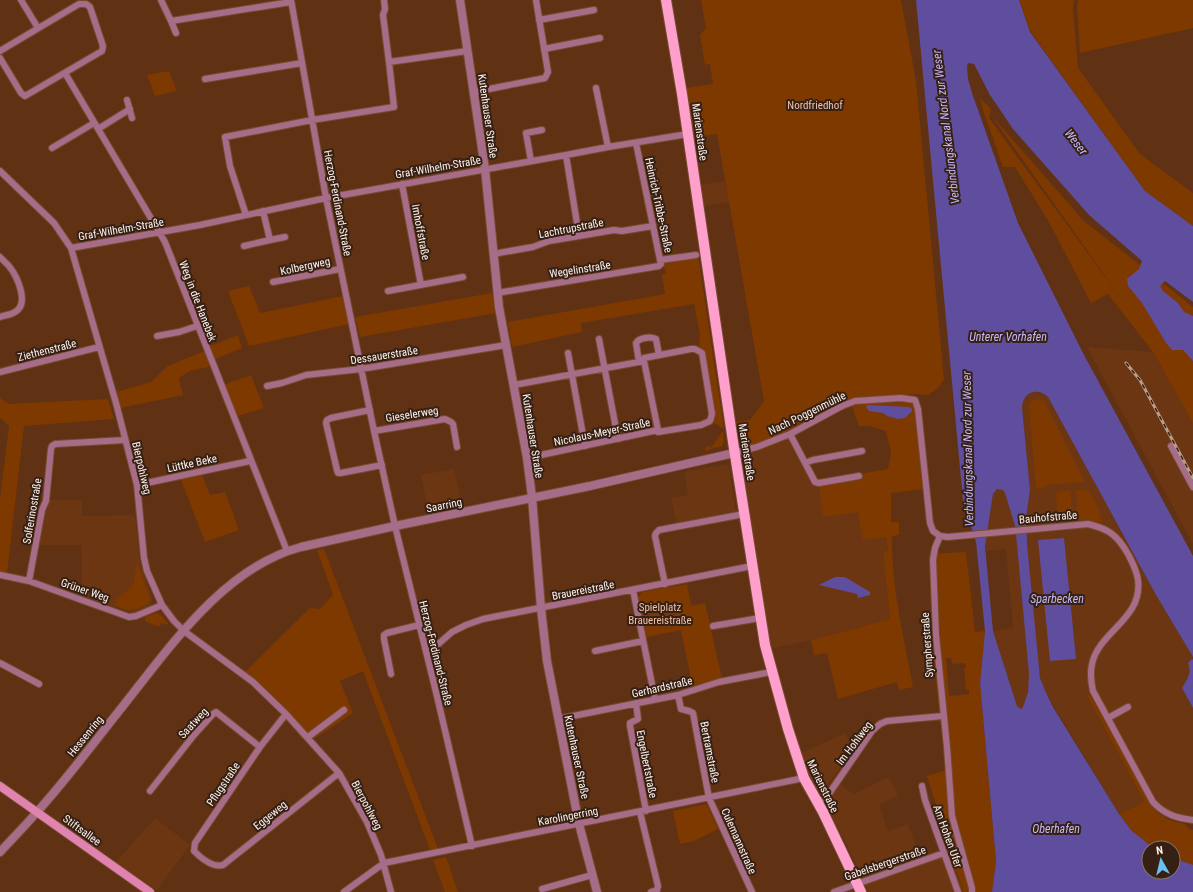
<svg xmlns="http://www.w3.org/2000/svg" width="1193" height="892" viewBox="0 0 1193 892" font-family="'Roboto Condensed',sans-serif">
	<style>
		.built { fill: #6c3612 }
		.green { fill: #7e3900; fill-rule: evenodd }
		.water { fill: #5f4d9d; fill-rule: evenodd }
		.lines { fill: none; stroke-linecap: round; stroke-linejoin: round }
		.minor-casing { stroke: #764c31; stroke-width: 8 }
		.tertiary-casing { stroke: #764c31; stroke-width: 10 }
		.secondary-casing { stroke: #764c31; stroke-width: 10 }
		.primary-casing { stroke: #764c31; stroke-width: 12 }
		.minor { stroke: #a76c87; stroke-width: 6 }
		.tertiary { stroke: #a76c87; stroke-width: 8 }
		.secondary { stroke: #e083af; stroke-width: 8 }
		.primary { stroke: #ff9fcb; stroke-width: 10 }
		.rail-casing { stroke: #b99e8e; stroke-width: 3 }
		.rail { stroke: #362014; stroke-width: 1.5; stroke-dasharray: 4.5; stroke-linecap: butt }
		.labels { text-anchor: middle; stroke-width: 4; stroke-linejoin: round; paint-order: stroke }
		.park-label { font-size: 11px; fill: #f0c3aa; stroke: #362014 }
		.street-label { font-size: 11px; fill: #fdf1eb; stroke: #362014 }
		.water-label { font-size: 12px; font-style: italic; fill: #c3b9fc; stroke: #362014 }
	</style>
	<rect width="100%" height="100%" fill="#603113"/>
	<!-- built -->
	<path class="built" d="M725,181L729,202L703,206L701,185Z
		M1087,347L1153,352L1193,423V544Z
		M1034,392L1043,393L1048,397L1156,595L1193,657V660L1189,661L1188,663L1190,671L1189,676L1182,688L1193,708V818L1173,815L1160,805L1095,692L1087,697L1144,801L1138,805L1119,814L1047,695L1040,678L1038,664L1029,665V684L1025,703L1023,707L1021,709L1017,706L993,631L1013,628L1006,549L986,551L985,546L993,494L997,489L1003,490L1005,493L1012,514L1017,540L1027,539L1026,518L1030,490L1022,407V403L1026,396Z
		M793,435L818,481L858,512L886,537L888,550L883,552L890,619L811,640L770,649L742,456Z
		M727,464L729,466L736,513L677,524L671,498L688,495L684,472Z
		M454,469L463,509L429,516L421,475Z
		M49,500H82V516L135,515L140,563L152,597L151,605L135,613L127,611L82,595V545H38L43,511H47Z
		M845,733L853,749L820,796L810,778L802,753Z
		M888,777L898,795L879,805L888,831L908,824L920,857L950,846L964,892H868L848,847L824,802L828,799L838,783L854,794Z
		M155,818L190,845L157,890L116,862Z"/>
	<!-- green -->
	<path class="green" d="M701,0H901L916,81L944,379L938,388L928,395L918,394L856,398L847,400L776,436L741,449L736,422L750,420L764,401L717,134L694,137L686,88L713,84L710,64L705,65L700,35L706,28Z
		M1019,0H1074L1073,9L1078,68L1140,154L1193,193V226L1145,191L1030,31Z
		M1078,0H1193V28L1080,53L1077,8Z
		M169,71L177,91L155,96L147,75Z
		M980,98L991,109L989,118L1128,308L991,115L1084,221L1193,307V423L1153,352L1108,294L1091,303L1049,222L1015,167H1003L984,113Z
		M698,255L724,429L711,421L699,348L700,333L694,304L581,323L582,332L512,347L508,322L665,294L662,274H666L663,261Z
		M249,286L260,313L343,296L349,324L249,346L228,291Z
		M492,293L496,313L360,337L355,317Z
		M238,335L242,348L213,360L208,367L190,371L179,378L183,395L121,408L116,392L151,382L168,366L202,352L208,347Z
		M251,375L264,408L235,417L223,385Z
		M0,396L1,399L9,404L108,399L114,419L24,426L7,573L0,572V499L9,426L0,418Z
		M1039,399L1044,401L1085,482L1048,485L1036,490L1029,405L1033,400Z
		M912,402L915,404L922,489L891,493V522H899V535L892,536C891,587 904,637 913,687L899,690L897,682L838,699L827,653L814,655L811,640L890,619L883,552L888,550L886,537L863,540L858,512L823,517L818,481L888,469L891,452L886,431L870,426H859L852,406L868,403Z
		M722,432H723L724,441L722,446L704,451L708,445L711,448Z
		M201,472L210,495L225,492L239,530L205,542L180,477Z
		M1068,490L1070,491L1073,520L1030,525V521L1033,518L1058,516L1056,495L1057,492Z
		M1076,490C1080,490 1086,489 1089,492C1094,496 1103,518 1101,523L1088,520H1078Z
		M324,549L438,849L430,850L363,671L340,681L353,713L314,739L255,679L245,672L310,608L320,609L333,595L317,550Z
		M966,552L975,632L985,631L980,683L996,861L992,892H964L927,776L946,770C940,724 935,677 932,630C930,605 931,580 929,554ZM946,658H951L952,664L965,663L966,668H964L966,690L969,689V694L949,696Z
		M138,565L150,598L148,603C134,612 130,611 115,605C118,593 130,593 134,582C136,577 135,571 135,566Z
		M687,584L691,606L705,603L722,679L693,689L681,630L647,637L638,597L642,592Z
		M158,613L162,616L168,623V625L161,623L159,627L145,621V617L153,614Z
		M1090,695L1142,788L1152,804L1158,811L1157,812L1169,820L1185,824L1190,830H1193V865L1173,858V848C1167,848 1159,849 1153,848C1143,846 1126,823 1119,814L1138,805L1144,801L1087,696Z
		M705,804L708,807L718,829L694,841L680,844L673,811Z
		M446,857L458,892H445L433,860Z"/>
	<!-- water -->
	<path class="water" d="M916,0H1019L1030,32L1145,191L1193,226V302L1165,281L1160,286L1163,291L1178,303L1184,312L1193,316V361L1183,350H1172L1166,343L1142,303L1128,286L1127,279L1139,269L1142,261L1089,215L1013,129L990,95L974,64L969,63L967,65L968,79L972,93L1018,223L1084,355L1193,556V657L1156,595L1048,397C1038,387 1023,392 1022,407L1030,490L1026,518L1027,544L1040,678L1047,695L1053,707L1119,814L1132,831L1153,848H1149V872H1173V858L1193,865V892H992L996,861L980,683L985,631L976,542L963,500ZM997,489L1003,490L1005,493L1015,526L1017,545L1029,674L1028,692L1023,707L1021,709L1017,706L993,631L985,546L993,494Z
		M868,405L909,407L912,409V411L905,418L898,419L887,416L883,413L869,411L866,407Z
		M1064,538L1076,659L1050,661L1038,540Z
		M835,577H845L870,592V595L858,598L857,594L819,585Z
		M1192,659L1193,660V708L1182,688C1187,680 1192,673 1188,663Z"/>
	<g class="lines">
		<!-- minor casing -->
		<g class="minor-casing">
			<path id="minor" d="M21,0L38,28
				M161,0L171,21L291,2
				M291,0L326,198L374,431L395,526L436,692L472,846
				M384,0L385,9L383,15L389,62
				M539,20L594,10
				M171,21L176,33
				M544,49L600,38
				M0,51L79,4H86L90,7L103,46L102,51L25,96L21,93L0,58
				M65,73L165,242L287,551
				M205,79L302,63
				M596,88L608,147
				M474,92L545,78L548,72L536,0
				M127,100L132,118
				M98,129L130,109
				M636,143L660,260L696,255
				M52,148L94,123
				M566,155L579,236
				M531,161L526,133L542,130
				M0,171L54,223L71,248L116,403L137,485L144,558L147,571L162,605L174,621L184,631L253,682L286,714L339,773L367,822L381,855L391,892
				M402,184L421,285
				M246,215L230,166L225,137L312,120L394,107L389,62L467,51
				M270,240L285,237
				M244,246L270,240L263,211
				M71,248L200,225L326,198L566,155L608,147L688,134
				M493,254L533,247L549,241L579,236L614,230L622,231L653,226
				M0,257C3,260 6,263 9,266C17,276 30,304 15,312C11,315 5,315 0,317
				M273,282L340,269
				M388,291L463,277
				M497,293L659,266L661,264L660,260
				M157,336L179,332L197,326
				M599,339L618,439
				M568,353L585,446
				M644,361L658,430
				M639,362L636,343C639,338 650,336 656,339L659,355
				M0,372L99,347
				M514,385L644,361
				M267,386L282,383L306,375L361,369L506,345
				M370,410L331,418L327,420L326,423L337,470L338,473H341L382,465
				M374,431L445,419L451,422L453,424L457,447
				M790,434L815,482L819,483L859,476
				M1171,446L1193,487
				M734,453L757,447L790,434L842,406L855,401L901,398L915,400L918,409L930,523L933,531L940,536
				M527,458L658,430V432L701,425L710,421L712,414L702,353L695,349H691L644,358V361
				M805,463L813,460L862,451
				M137,485L250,461
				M940,536L948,537L1088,524C1109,529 1117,535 1128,554C1132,562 1137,571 1138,580C1143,619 1099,631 1092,664C1090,673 1091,682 1093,691L1153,802C1165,815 1177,818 1193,820
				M940,536L935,548L933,560L936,635L947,747L952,816L972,888V892
				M0,575L29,581L129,617L136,616L162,605
				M29,581L42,510L46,501L51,449L52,446L55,444L125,440
				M665,584L655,536L656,533L659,530L744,514
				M633,590L655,699
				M713,626L760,618
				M595,651L643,641
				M427,654L452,632L466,625L483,619L752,566
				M0,663L39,684
				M391,674L384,639V635L387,633L419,625
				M678,695L681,709L689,711L693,713L709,798L752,892
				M636,703L638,719L630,723V726L646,811
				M286,714L260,747L195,843L194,851C201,858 212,868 223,865L339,773
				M1108,718L1128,707
				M558,719L678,695L719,682L771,672
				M308,737L344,710
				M922,786L925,800L958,892
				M150,791L194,735L213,714L216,712L260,747
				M817,802L826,798L872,731L880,724L887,721L943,716
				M640,812L658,886L657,890L651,892
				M542,889L592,875
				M344,892L384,863L804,778
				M834,892L944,853"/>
		</g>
		<!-- tertiary casing -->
		<g class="tertiary-casing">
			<path id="tertiary" d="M460,0L485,169L499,307L527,458L532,497L541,608L547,661L579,824L597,892
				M0,852C12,839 25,826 37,812C66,780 92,745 119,711C168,650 222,568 301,547L395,526L590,486L734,453"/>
		</g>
		<!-- secondary casing -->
		<g class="secondary-casing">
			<path id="secondary" d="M0,786L150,892"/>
		</g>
		<!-- primary casing -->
		<g class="primary-casing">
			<path id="primary" d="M666,0L682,94L733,442L765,645L788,729L804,778L823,812L861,892"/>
		</g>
		<!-- minor -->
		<use href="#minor" class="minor"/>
		<!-- tertiary -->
		<use href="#tertiary" class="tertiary"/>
		<!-- secondary -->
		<use href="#secondary" class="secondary"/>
		<!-- primary -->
		<use href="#primary" class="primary"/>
		<!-- rail casing -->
		<g class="rail-casing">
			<path id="rail" d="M1126,363L1140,380L1193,478"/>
		</g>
		<!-- rail -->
		<use href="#rail" class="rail"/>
	</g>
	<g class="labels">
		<!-- park labels -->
		<g class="park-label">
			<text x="815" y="109">Nordfriedhof</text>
			<text x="660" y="611">Spielplatz<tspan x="660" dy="13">Brauereistraße</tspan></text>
		</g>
		<!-- street labels -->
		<g class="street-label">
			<text transform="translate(488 116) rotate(82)" y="4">Kutenhauser Straße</text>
			<text transform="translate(700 132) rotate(82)" y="4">Marienstraße</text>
			<text transform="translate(438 167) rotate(-10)" y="4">Graf-Wilhelm-Straße</text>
			<text transform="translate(338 203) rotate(79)" y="4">Herzog-Ferdinand-Straße</text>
			<text transform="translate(659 205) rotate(78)" y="4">Heinrich-Tribbe-Straße</text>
			<text transform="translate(571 228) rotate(-11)" y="4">Lachtrupstraße</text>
			<text transform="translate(121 229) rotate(-10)" y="4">Graf-Wilhelm-Straße</text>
			<text transform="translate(421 232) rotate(79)" y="4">Imhoffstraße</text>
			<text transform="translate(305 266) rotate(-12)" y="4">Kolbergweg</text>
			<text transform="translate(580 269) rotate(-9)" y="4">Wegelinstraße</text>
			<text transform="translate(198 301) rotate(69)" y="4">Weg in die Hanebek</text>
			<text transform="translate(47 350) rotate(-14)" y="4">Ziethenstraße</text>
			<text transform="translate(384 355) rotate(-9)" y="4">Dessauerstraße</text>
			<text transform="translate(807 413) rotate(-26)" y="4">Nach Poggenmühle</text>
			<text transform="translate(412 414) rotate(-9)" y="4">Gieselerweg</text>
			<text transform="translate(602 432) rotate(-12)" y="4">Nicolaus-Meyer-Straße</text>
			<text transform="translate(533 436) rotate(81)" y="4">Kutenhauser Straße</text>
			<text transform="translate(747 452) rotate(81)" y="4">Marienstraße</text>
			<text transform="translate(192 463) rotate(-12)" y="4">Lüttke Beke</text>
			<text transform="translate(142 468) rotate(77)" y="4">Bierpohlweg</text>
			<text transform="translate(444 505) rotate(-11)" y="4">Saarring</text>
			<text transform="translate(32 511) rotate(-80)" y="4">Solferinostraße</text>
			<text transform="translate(1048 517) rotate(-5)" y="4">Bauhofstraße</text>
			<text transform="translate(85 590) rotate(19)" y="4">Grüner Weg</text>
			<text transform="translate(583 590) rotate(-11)" y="4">Brauereistraße</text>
			<text transform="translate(927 645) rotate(-94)" y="4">Sympherstraße</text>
			<text transform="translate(436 653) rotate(76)" y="4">Herzog-Ferdinand-Straße</text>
			<text transform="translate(662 687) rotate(-13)" y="4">Gerhardstraße</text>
			<text transform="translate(193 723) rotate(-47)" y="4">Saatweg</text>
			<text transform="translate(85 736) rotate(-51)" y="4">Hessenring</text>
			<text transform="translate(854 743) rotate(-53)" y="4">Im Hohlweg</text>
			<text transform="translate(710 752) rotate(79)" y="4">Bertramstraße</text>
			<text transform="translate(577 757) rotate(78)" y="4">Kutenhauser Straße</text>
			<text transform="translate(647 764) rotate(79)" y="4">Engelbertstraße</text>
			<text transform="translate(223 784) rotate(-56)" y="4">Pflugstraße</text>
			<text transform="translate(823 786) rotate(64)" y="4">Marienstraße</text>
			<text transform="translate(367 805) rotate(62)" y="4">Bierpohlweg</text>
			<text transform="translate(270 815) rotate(-39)" y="4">Eggeweg</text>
			<text transform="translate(568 816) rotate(-11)" y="4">Karolingerring</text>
			<text transform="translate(82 830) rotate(36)" y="4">Stiftsallee</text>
			<text transform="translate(948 836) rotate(70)" y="4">Am Hohen Ufer</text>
			<text transform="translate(739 841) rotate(66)" y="4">Culemannstraße</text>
			<text transform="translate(885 863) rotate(-19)" y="4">Gabelsbergerstraße</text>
		</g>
		<!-- water labels -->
		<g class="water-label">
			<text transform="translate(946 127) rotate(-97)" y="4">Verbindungskanal Nord zur Weser</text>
			<text transform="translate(1076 142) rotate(52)" y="4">Weser</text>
			<text x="1008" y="341">Unterer Vorhafen</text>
			<text transform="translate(968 449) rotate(-91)" y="4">Verbindungskanal Nord zur Weser</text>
			<text x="1057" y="603">Sparbecken</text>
			<text x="1056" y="833">Oberhafen</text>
		</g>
	</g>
	<!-- north arrow -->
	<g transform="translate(1161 860) rotate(352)"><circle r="19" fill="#362014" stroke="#86746a"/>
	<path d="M0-3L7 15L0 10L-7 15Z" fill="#67c4f0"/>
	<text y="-6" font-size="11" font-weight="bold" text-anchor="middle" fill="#fdf1eb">N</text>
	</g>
</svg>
